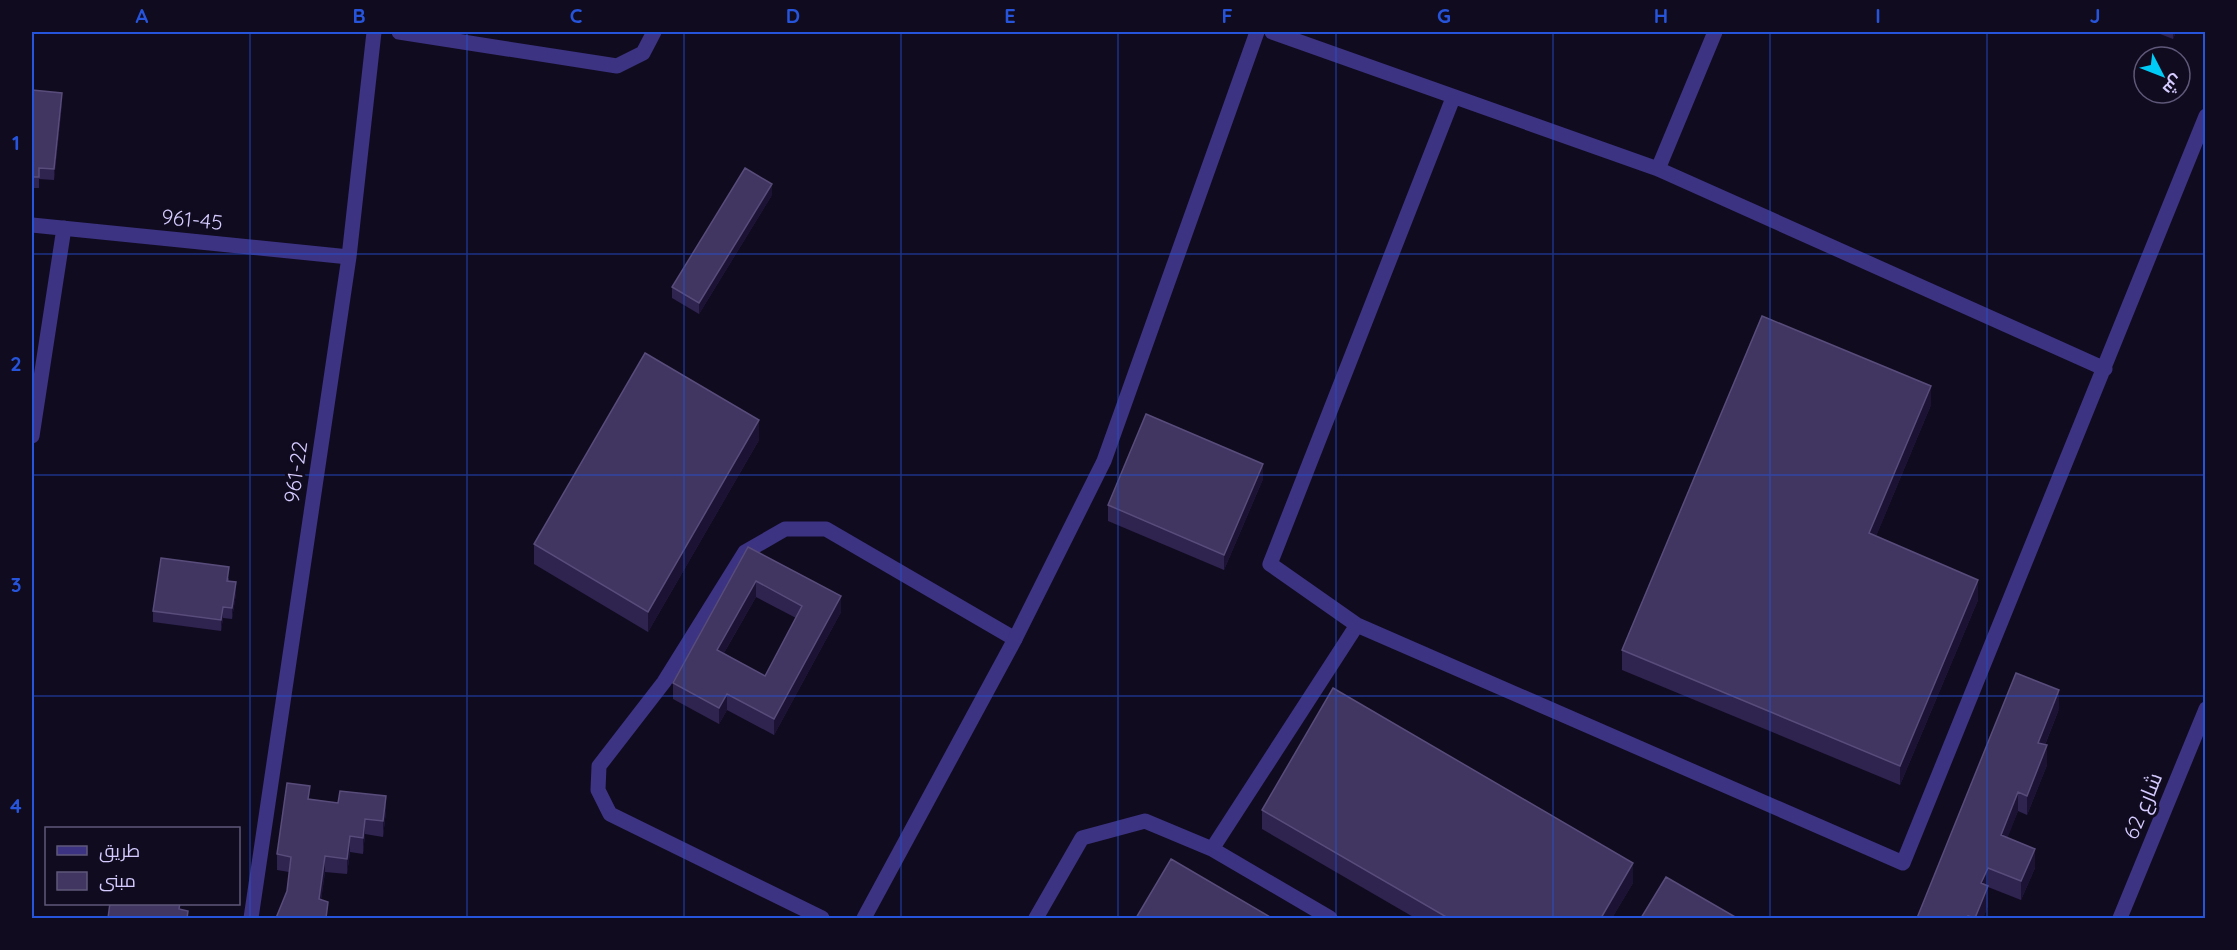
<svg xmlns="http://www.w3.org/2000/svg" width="2237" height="950" viewBox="0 0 2237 950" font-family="Quicksand,Cairo,sans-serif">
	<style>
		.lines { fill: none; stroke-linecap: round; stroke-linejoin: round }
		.service { stroke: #3c3382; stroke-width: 15 }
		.minor { stroke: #3c3382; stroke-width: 15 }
		.tertiary { stroke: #3c3382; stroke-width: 15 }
		.wall { fill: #2f234f; fill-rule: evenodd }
		.shaded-wall { fill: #1c1234 }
		.building { fill: #413562; stroke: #584c7b; stroke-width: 1.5; fill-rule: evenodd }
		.grid { fill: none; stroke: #2654da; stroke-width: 1.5; stroke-opacity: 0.55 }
		.labels { text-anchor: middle; stroke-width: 6; stroke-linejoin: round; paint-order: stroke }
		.street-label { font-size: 21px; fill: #d5cbff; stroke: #110b20 }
		.neatline { fill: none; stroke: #2654da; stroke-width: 2 }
		.grid-label { font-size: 20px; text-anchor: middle; font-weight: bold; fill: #2654da }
	</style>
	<rect width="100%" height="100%" fill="#110b20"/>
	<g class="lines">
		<!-- service -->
		<path class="service" d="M1272,32L1658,169L2105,369
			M1453,98L1270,564L1357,625L1903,863L2206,116
			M1658,169L1715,32
			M1212,849L1357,625
			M822,918L610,814L598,790L599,766L664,682L745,552L785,529H826L1015,639
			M1036,918L1082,838L1145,821L1212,849L1330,918"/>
		<!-- minor -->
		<path class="minor" d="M399,32L617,66L643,53L654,32
			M32,225L349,257
			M32,436L64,228
			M251,918L349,257L374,32
			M864,918L1015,639L1104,461L1257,32"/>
		<!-- tertiary -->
		<path class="tertiary" d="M2120,918L2206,709"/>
	</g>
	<!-- wall -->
	<path class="wall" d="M2155,32H2176L2173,39Z
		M32,90L62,104L54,180L39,179V188H32Z
		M772,195L699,314L672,298V287Z
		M1931,405L1876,536L1978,600L1900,785L1622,670V650Z
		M759,440L648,632L534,564V544Z
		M1263,479L1224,570L1108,521V505Z
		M748,547L841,612L774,735L727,710L719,724L673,699V683ZM756,597L796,618L765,676L724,653Z
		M229,578V581L236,593L232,619L223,618L221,631L153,622V611Z
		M2059,709L2045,745L2047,765L2027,815L2018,811L2007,838L2035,868L2021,900L1988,887V906L1983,918H1917Z
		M310,799L386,811L383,837L365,834L363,854L350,852L347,874L325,872L321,900L287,891L289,872L277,870V854Z
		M1262,810L1633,883L1612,918H1415L1262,829Z"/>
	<!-- shaded-wall -->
	<path class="shaded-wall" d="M2173,32H2176L2173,39Z
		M62,93V104L54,180V169Z
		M772,184V195L699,314V303Z
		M1931,386V405L1869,553V533Z
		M759,420V440L648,632V612Z
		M1263,464V479L1224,570V555Z
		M1978,580V600L1900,785V766Z
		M756,581V597L717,665V650Z
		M236,582V593L232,619V608Z
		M841,596V612L774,735V719Z
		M223,607V618L221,631V620Z
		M2059,690V709L2038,762V743Z
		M727,694V710L719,724V708Z
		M2047,745V765L2027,815V796Z
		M2018,792V811L2001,855V835Z
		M386,796V811L383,837V821Z
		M365,819V834L363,854V838Z
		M350,836V852L347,874V859Z
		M2035,849V868L2021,900V881Z
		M325,856V872L319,915V899Z
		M1633,863V883L1612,918H1601Z
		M1988,868V906L1983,918H1975L1981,883Z"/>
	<!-- building -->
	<path class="building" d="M32,90L62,93L54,169L39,168V177H32Z
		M745,168L772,184L699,303L672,287Z
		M1762,316L1931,386L1869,533L1978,580L1900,766L1622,650Z
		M645,353L759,420L648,612L534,544Z
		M1146,414L1263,464L1224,555L1108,505Z
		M748,547L841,596L774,719L727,694L719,708L673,683ZM756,581L802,606L765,676L717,650Z
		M161,558L229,567L227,581L236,582L232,608L223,607L221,620L153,611Z
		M2016,673L2059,690L2038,743L2047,745L2027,796L2018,792L2001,835L2035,849L2021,881L1988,868L1981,883L1988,886L1975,918L1968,916L1967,918H1917Z
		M1333,688L1633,863L1601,918H1448L1262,810Z
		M287,783L310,786L308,799L338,803L340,791L386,796L383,821L365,819L363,838L350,836L347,859L325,856L319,899L328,902L326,918H276L287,891L291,857L277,854Z
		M1171,859L1272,918H1136Z
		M1666,877L1737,918H1641Z
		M110,903H180L179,909L188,911L187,918H108Z"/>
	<!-- grid -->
	<path class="grid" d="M250,32V918M467,32V918M684,32V918M901,32V918M1118,32V918M1336,32V918M1553,32V918M1770,32V918M1987,32V918M32,254H2206M32,475H2206M32,696H2206"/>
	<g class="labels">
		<!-- street labels -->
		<g class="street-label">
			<text transform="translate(192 220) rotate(6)" y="7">961-45</text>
			<text transform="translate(296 472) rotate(-82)" y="7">961-22</text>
			<text transform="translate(2143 806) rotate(-68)" y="7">شارع 62</text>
		</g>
	</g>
	<!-- border -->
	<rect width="2237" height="950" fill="none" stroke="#110b20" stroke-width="66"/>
	<!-- legend -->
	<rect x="45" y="827" width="195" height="78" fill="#110b20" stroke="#5f5879" stroke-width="1.5"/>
	<rect x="57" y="846" width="30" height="9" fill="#3c3382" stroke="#5f5879" stroke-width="1.5"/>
	<text x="99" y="857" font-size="18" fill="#d5cbff">طريق</text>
	<rect x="57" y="872" width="30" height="18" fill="#413562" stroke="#5f5879" stroke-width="1.5"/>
	<text x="99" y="887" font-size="18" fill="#d5cbff">مبنى</text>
	<!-- north arrow -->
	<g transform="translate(2162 75) rotate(132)"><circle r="28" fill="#110b20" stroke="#5f5879" stroke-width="1.5"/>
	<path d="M0-4.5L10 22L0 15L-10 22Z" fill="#00caf6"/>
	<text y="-9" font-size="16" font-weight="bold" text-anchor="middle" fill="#d5cbff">ش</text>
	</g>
	<rect x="33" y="33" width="2171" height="884" class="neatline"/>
	<g class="grid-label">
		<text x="142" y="23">A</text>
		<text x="359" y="23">B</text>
		<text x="576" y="23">C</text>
		<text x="793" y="23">D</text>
		<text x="1010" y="23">E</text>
		<text x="1227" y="23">F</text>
		<text x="1444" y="23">G</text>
		<text x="1661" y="23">H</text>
		<text x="1878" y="23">I</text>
		<text x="2095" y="23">J</text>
		<text x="16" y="150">1</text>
		<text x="16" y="371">2</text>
		<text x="16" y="592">3</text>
		<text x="16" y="813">4</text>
	</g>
</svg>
